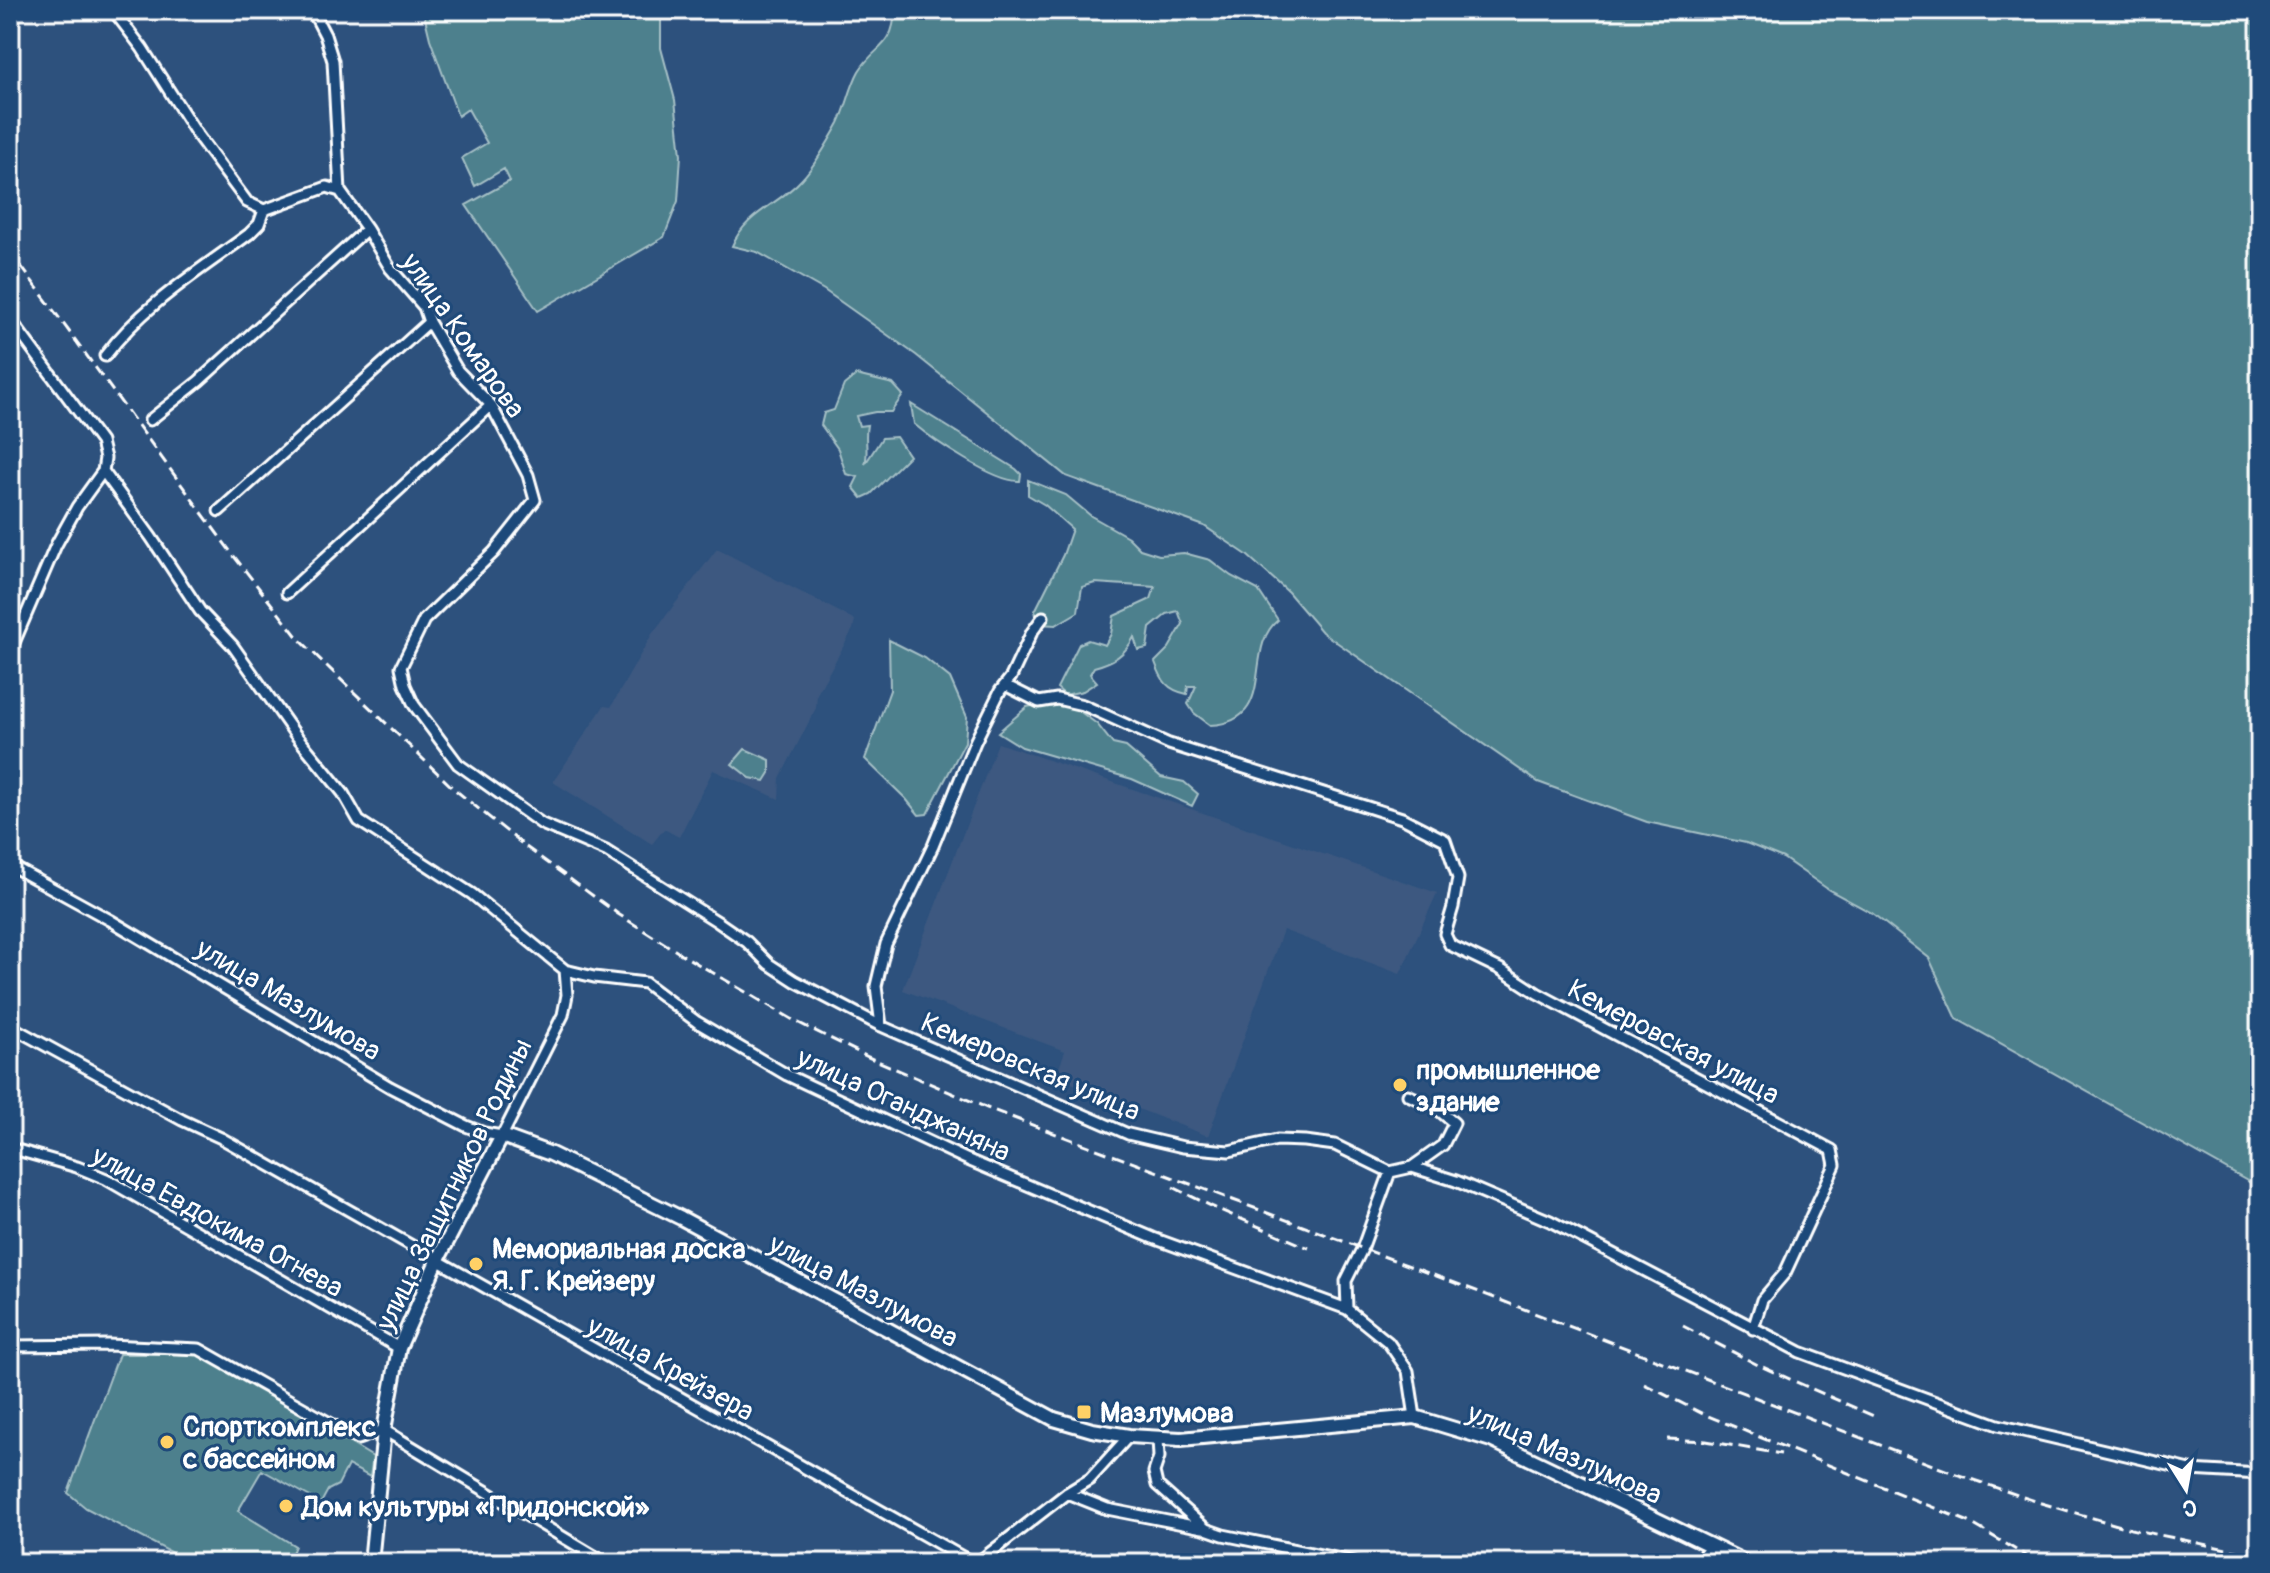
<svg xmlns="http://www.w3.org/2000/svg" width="2270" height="1573" viewBox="0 0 2270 1573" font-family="Pangolin,sans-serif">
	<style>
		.built { fill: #3d5980 }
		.green { fill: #4d808d; stroke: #a6c0c6; stroke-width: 2 }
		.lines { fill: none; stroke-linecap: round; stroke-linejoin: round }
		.street-casing { stroke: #fff; stroke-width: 15 }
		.secondary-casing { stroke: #fff; stroke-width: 18 }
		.street { stroke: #1f4a7a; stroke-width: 9 }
		.secondary { stroke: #1f4a7a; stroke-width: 12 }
		.rail { stroke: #fff; stroke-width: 3; stroke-dasharray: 12 6; stroke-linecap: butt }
		.poi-dot { fill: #ffd166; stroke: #1f4a7a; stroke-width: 3 }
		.labels { text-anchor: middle; stroke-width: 6; stroke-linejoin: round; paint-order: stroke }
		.street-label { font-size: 28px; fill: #fff; stroke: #1f4a7a }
		.poi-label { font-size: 28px; font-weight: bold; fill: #fff; stroke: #1f4a7a; text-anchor: start }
	</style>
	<rect width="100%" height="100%" fill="#2d517d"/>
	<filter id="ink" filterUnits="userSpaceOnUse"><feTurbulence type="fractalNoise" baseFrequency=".0125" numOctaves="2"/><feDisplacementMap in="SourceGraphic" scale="16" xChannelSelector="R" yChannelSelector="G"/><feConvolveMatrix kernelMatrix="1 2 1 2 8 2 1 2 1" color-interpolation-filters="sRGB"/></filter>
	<g filter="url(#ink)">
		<!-- built -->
		<path class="built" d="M717,549L855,620L853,629L817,694L816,708L780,778L779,799L713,770L679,837L664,829L652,844L553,782L604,706L611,707L652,634Z
			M998,743L1437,893L1400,974L1283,930L1208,1136L1056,1077L1065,1051L903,990Z"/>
		<!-- green -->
		<path class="green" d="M423,10H664L661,17V48L675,100L681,155L678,201L664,237L538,311L466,205L510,181L504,169L475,186L462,158L487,143L468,109L458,116L430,39Z
			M895,10H2260V1188L1957,1019L1929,958L1872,913L1829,890L1783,858L1746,843L1647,822L1538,782L1322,632L1288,592L1247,555L1204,526L1066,476L916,355L824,290L757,252L732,246C746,212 779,205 802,179C816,164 829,141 839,123C847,107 850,87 859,71C876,44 893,49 895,10Z
			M856,375L893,384L903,395L891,412H875L856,416L859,426L867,425C864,439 869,451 865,464L882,438L896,437L909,456L871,494L862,498L853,487L858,477L846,474L838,449L821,425L824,413L834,410L844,385Z
			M911,404L1016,469L1021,474L1020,481C996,483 933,440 914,424Z
			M1028,480L1066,495L1091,516L1128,537L1140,549L1159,555L1184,553L1210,560L1231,576L1258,590L1278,620C1241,650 1280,721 1210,725L1194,713L1188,704L1196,686H1188L1187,694C1167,690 1162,681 1155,662L1169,648L1183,624L1178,611L1167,614L1150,628L1147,648L1138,650L1134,637C1125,655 1113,662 1094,667L1090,674L1097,682L1083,691L1065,695L1057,688L1079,644L1088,640L1105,645L1111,634L1114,616L1151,599L1155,587L1095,583L1082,587L1078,612L1056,625L1038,624L1035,611L1063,555L1072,529L1045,505L1028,495Z
			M889,640L925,658L950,678L967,717L965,742L927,814L919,815L906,799L865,759L890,690Z
			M1041,704L1071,705L1097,724L1113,744L1126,747L1161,777L1184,782L1198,794L1192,806L1132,779L1022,747L998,732L1027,707Z
			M745,749L770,760V773L765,781L750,778L732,764Z
			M119,1354H202L373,1457L370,1477L348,1465L338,1485L328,1490L321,1503L262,1470L238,1511L295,1546L288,1563H191L86,1508L68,1493Z"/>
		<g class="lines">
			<!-- street casing -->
			<g class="street-casing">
				<path id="street" d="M113,10L142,48L198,136L247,202L264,210
					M312,10L325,35L333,61L340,191L367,229L390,268L424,307L429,322L458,371L491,405L528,475L535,500L494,552L424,620L401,667L405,685L414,705L458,764L542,824L606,851L718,922L747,942L769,964L795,981L881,1026L1128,1134L1183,1147L1229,1151L1277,1140L1305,1141L1335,1145L1390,1172L1412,1167L1456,1181L1550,1221L1800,1352L1998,1425L2190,1470L2260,1474
					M10,319L101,442L105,458L103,471L151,537L200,611L233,646L295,734L343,793L359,821L472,894L565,970L594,977L645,983L697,1022L787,1075L968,1160L1153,1238L1347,1309L1388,1342L1408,1371L1415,1417
					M105,356C143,305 199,271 249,234L259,224L264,210L327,187L340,191
					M150,420L199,381L367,229
					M219,511L429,322
					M287,593L491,405
					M10,652L56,545L77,507L103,471
					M1005,685L1039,702L1057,699L1083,705L1169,744L1402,818L1445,840L1458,878L1453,907L1445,934L1450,945L1500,969L1537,993L1832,1150L1835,1165L1785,1273L1762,1300L1753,1329
					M10,865L110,920L390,1087L466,1126L484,1133L502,1136L563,1015L567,995L565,970
					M10,1026L182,1120L221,1138L973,1563
					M881,1026L876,986L886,944L933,846L975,742L1000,691L1011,677L1032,632L1043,617
					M1408,1095L1435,1107L1454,1123L1443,1145L1412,1167
					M10,1148L77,1167L106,1179L399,1348
					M1347,1309L1346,1281L1362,1249L1390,1172
					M10,1346L108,1345L199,1349L358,1439L384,1430L606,1563
					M1158,1438L1159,1457L1154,1472L1157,1485L1206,1529L1223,1535L1360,1563
					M1067,1493L1107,1509L1203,1528
					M977,1563L1067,1493L1090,1479L1129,1436
					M1696,1563L1711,1546"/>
			</g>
			<!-- secondary casing -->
			<g class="secondary-casing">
				<path id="secondary" d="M371,1563L384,1430L399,1348L437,1261L502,1136L551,1154L681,1218L1054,1419L1092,1430L1129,1436L1181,1439L1415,1417L1491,1440L1747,1563"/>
			</g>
			<!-- street -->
			<use href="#street" class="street"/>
			<!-- secondary -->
			<use href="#secondary" class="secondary"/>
			<!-- rail -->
			<path class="rail" d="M10,251L233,555L299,639L454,789L526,847L618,914L681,954L795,1021L868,1057L987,1108L1479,1292L1956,1474L2041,1503L2131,1529L2260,1556
				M1173,1187L1213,1207L1309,1248
				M1683,1326L1758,1365L1878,1418
				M1644,1384L1703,1414L1969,1522L2038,1563
				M1667,1439L1706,1441L1781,1454"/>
		</g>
	</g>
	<!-- markers -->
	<g class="poi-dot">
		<circle cx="1400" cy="1085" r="8"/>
		<circle cx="476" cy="1264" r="8"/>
		<rect x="1076" y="1404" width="16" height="16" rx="4"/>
		<circle cx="167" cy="1442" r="8"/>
		<circle cx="286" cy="1506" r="8"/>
	</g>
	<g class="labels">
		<!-- street labels -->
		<g class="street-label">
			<text transform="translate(464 335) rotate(55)" y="10">улица Комарова</text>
			<text transform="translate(289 999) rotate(31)" y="10">улица Мазлумова</text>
			<text transform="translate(1674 1041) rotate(28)" y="10">Кемеровская улица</text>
			<text transform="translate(1031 1066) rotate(23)" y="10">Кемеровская улица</text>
			<text transform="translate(904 1104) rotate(25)" y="10">улица Оганджаняна</text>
			<text transform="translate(453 1184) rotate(-64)" y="10">улица Защитников Родины</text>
			<text transform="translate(218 1221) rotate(29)" y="10">улица Евдокима Огнева</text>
			<text transform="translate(864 1290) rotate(28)" y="10">улица Мазлумова</text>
			<text transform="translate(671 1368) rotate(29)" y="10">улица Крейзера</text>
			<text transform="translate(1565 1453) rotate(24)" y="10">улица Мазлумова</text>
		</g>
		<!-- poi labels -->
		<g class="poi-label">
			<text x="1416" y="1079">промышленное<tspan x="1416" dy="32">здание</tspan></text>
			<text x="492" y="1258">Мемориальная доска<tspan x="492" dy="32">Я. Г. Крейзеру</tspan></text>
			<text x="1100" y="1422">Мазлумова</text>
			<text x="183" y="1436">Спорткомплекс<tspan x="183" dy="32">с бассейном</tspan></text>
			<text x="302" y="1516">Дом культуры «Придонской»</text>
		</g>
	</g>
	<!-- margin -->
	<rect width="2270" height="1573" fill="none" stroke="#1f4a7a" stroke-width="40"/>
	<rect x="20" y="20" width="2230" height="1533" fill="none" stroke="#fff" stroke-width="3" filter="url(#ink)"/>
	<!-- north arrow -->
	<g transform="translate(2186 1489) rotate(169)" stroke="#1f4a7a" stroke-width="6" paint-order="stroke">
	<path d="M0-6L14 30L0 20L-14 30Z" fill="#ffffff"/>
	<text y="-12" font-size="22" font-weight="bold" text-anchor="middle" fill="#ffffff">С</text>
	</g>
</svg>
